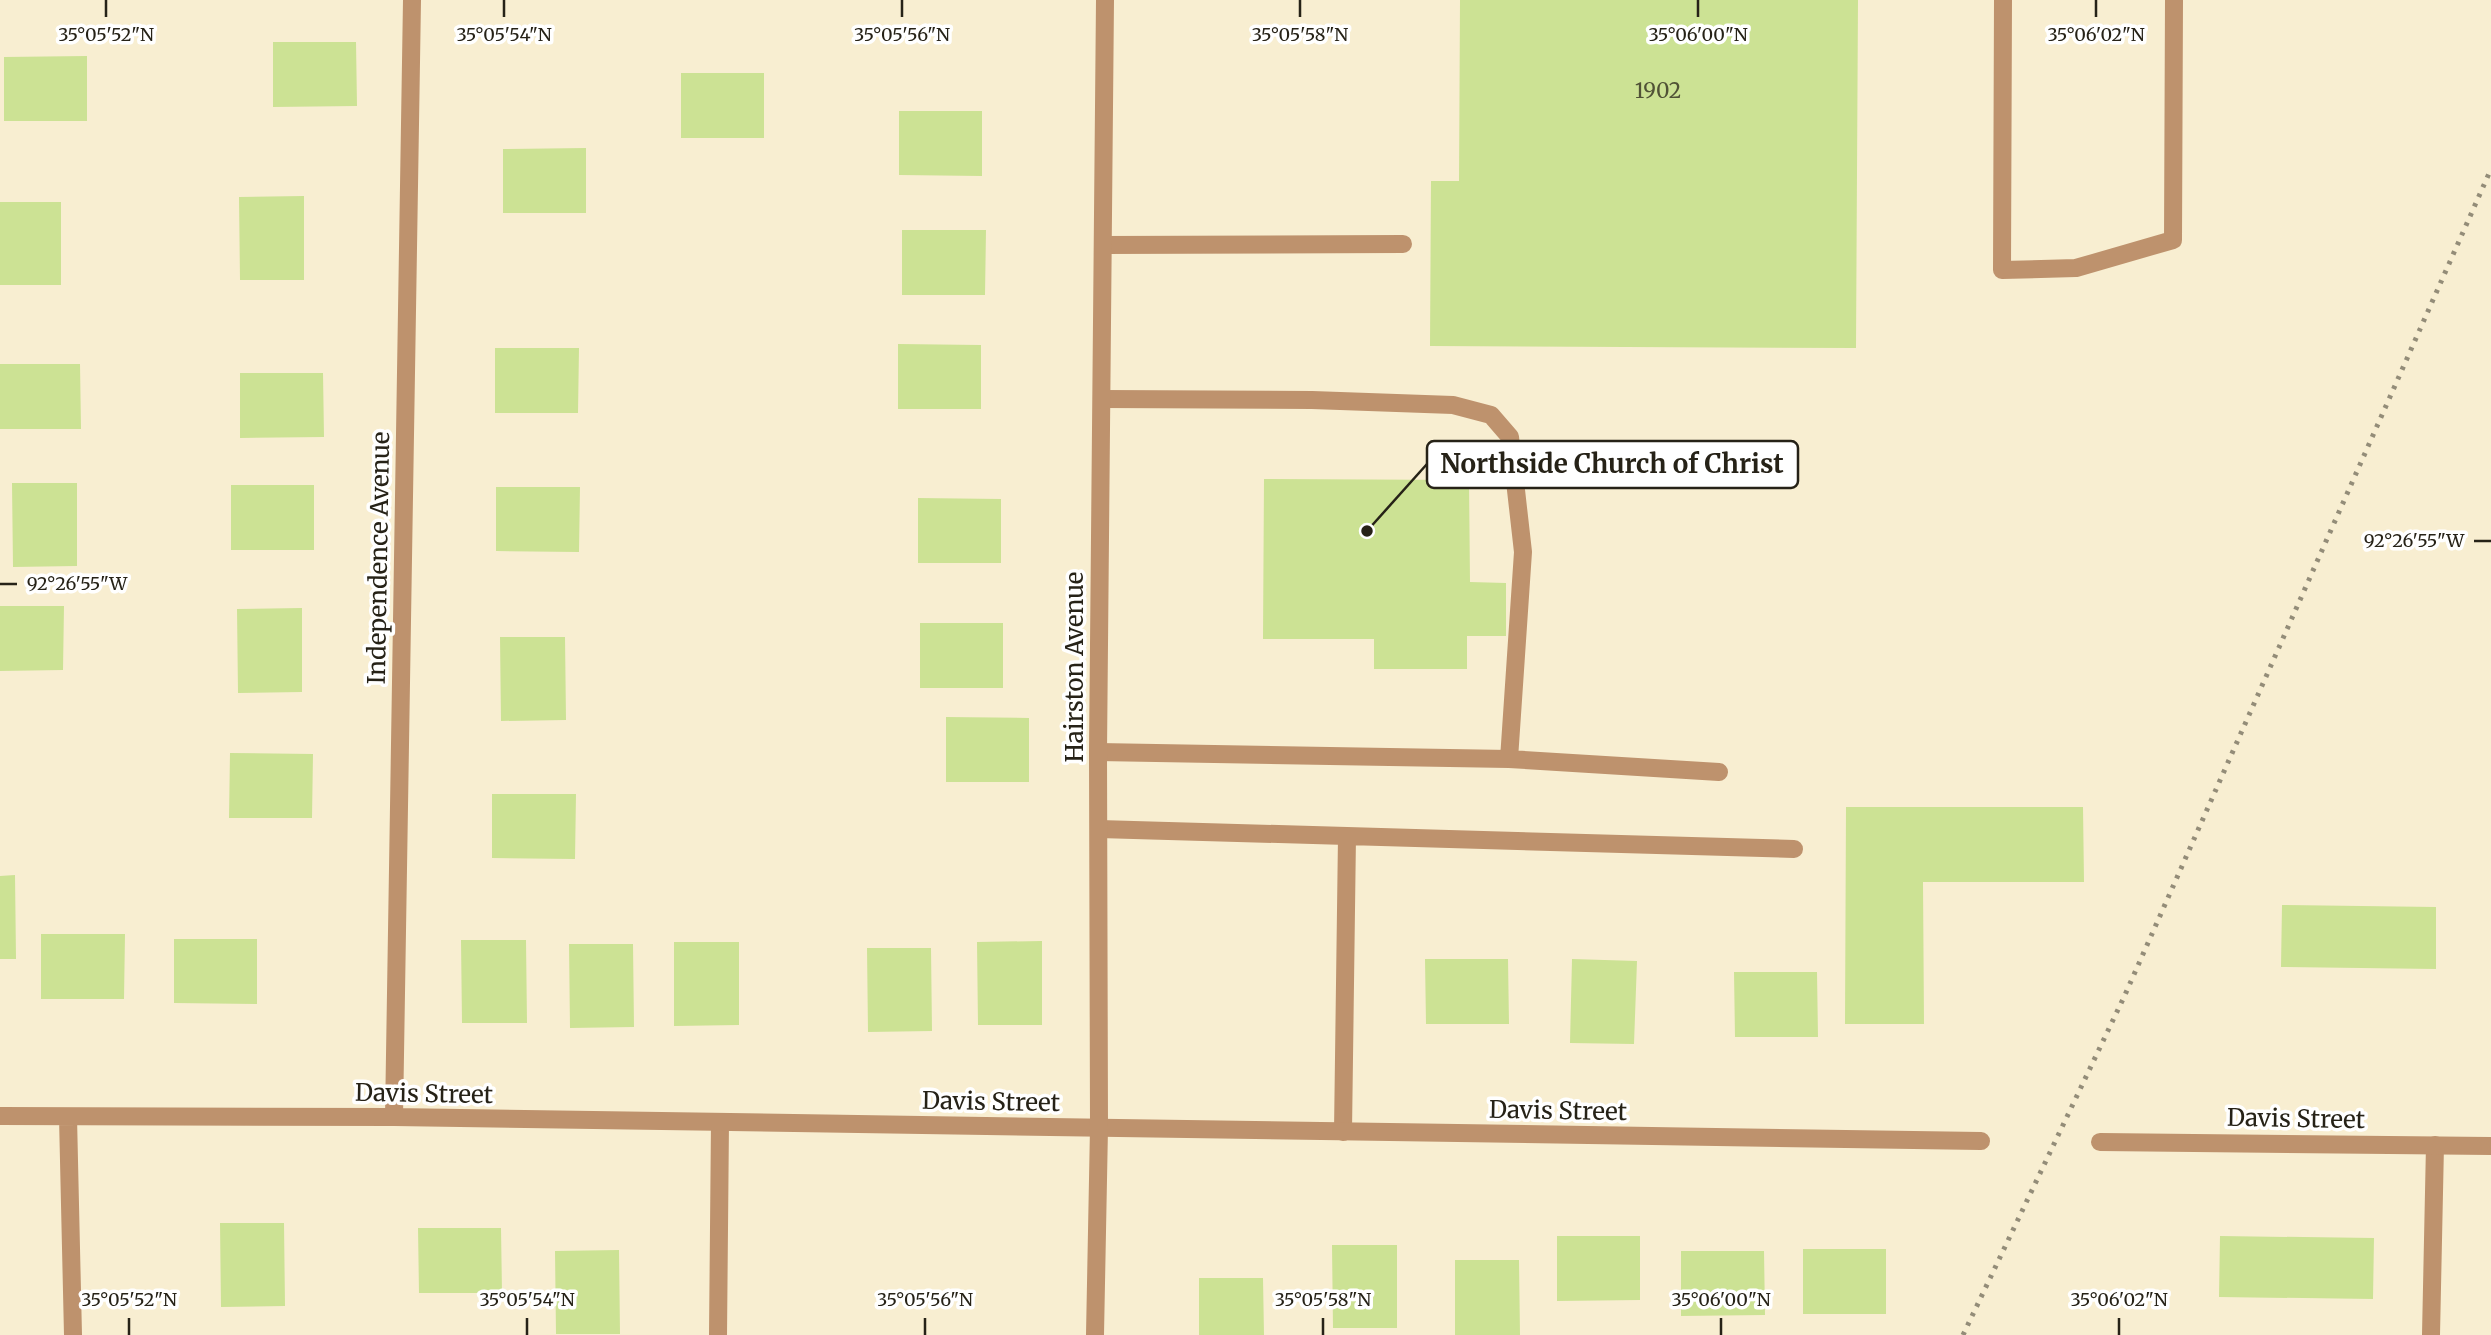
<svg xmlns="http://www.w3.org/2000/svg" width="2491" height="1335" viewBox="0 0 2491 1335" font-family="Merriweather,serif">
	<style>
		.building { fill: #cce294 }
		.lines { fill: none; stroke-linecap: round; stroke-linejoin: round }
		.service { stroke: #be926d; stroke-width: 18 }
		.minor { stroke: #be926d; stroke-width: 18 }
		.tertiary { stroke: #be926d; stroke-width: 18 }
		.rail { stroke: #938c78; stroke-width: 5; stroke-dasharray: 3.5 7; stroke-linecap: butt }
		.ticks { fill: none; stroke: #262217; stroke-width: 2.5 }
		.labels { text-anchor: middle; stroke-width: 7; stroke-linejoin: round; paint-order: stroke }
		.number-label { font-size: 21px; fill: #505236 }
		.street-label { font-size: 24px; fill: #262217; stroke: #fff }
		.ticks-label { font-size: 18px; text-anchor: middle; fill: #262217; stroke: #fff; stroke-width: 7; stroke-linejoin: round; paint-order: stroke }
		.leader { fill: none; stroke: #262217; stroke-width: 2.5 }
		.callout-dot { fill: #262217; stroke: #fff; stroke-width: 2.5 }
		.callout { fill: #fff; stroke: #262217; stroke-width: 2.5 }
		.callout-label { font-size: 26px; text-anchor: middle; font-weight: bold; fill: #262217 }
	</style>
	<rect width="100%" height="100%" fill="#f8eed1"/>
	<!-- building -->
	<path class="building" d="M1460,0H1858L1856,348L1430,346L1431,181H1459Z
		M273,42H356L357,106L273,107Z
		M87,56V121H4V57Z
		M681,73H764V138H681Z
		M899,111H982V176L899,175Z
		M586,148V213H503V149Z
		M304,196V280H240L239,197Z
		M0,202H61V285H0Z
		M902,230H986L985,295H902Z
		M898,344L981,345V409H898Z
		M495,348H579L578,413H495Z
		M0,364H80L81,429H0Z
		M240,373H323L324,437L240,438Z
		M1264,479L1469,480L1470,582L1506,583V636H1467V669H1374V639H1263Z
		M12,483H77V566L13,567Z
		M231,485H314V550H231Z
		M496,487H580L579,552L496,551Z
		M918,498L1001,499V563H918Z
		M0,606H64L63,670L0,671Z
		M302,608V692L238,693L237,609Z
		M920,623H1003V688H920Z
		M500,637H565L566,720L501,721Z
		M946,717L1029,718V782H946Z
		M230,753L313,754L312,818H229Z
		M492,794H576L575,859L492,858Z
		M1846,807H2083L2084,882H1923L1924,1024H1845Z
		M15,875L16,959H0V876Z
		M2282,905L2436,907V969L2281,967Z
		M41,934H125L124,999H41Z
		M174,939H257V1004L174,1003Z
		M461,940H526L527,1023H462Z
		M1042,941V1025H978L977,942Z
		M674,942H739V1025L674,1026Z
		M569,944H633L634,1027L570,1028Z
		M867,948H931L932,1031L868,1032Z
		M1425,959H1508L1509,1024H1426Z
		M1572,959L1637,961L1634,1044L1570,1043Z
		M1734,972H1817L1818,1037H1735Z
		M220,1223H284L285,1306L221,1307Z
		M418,1228H501L502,1293H419Z
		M1557,1236H1640V1300L1557,1301Z
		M2220,1236L2374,1238L2373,1299L2219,1297Z
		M1332,1245H1397V1328H1333Z
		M1803,1249H1886V1314H1803Z
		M619,1250L620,1334H556L555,1251Z
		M1681,1251H1764L1765,1315L1681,1316Z
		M1455,1260H1519L1520,1335H1455Z
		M1199,1278H1263L1264,1335H1199Z"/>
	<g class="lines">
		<!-- service -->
		<path class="service" d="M2003,0L2002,270L2076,268L2173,240L2174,0
			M1103,245L1403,244
			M1098,752L1509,759L1523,552L1510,437L1491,415L1453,405L1312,400L1102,399
			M1509,759L1719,772
			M1099,829L1347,836L1343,1132
			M1347,836L1794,849
			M718,1335L720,1122
			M2431,1335L2435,1145"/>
		<!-- minor -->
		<path class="minor" d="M0,1116L394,1117L1981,1141
			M68,1117L73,1335
			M394,1117L412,0
			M2100,1142L2491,1146"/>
		<!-- tertiary -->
		<path class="tertiary" d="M1095,1335L1099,1128L1098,752L1105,0"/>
		<!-- rail -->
		<path class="rail" d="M1963,1335L2124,997L2491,169"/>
	</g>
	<!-- ticks -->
	<path class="ticks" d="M106,0V17M504,0V17M902,0V17M1300,0V17M1698,0V17M2096,0V17M2474,541H2491M0,584H17M129,1318V1335M527,1318V1335M925,1318V1335M1323,1318V1335M1721,1318V1335M2119,1318V1335"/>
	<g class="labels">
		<!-- number labels -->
		<g class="number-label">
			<text x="1658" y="98">1902</text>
		</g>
		<!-- street labels -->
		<g class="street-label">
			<text transform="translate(379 558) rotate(-89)" y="8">Independence Avenue</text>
			<text transform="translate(1075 667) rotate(-90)" y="8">Hairston Avenue</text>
			<text transform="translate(424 1094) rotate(1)" y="8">Davis Street</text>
			<text transform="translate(991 1102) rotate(1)" y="8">Davis Street</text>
			<text transform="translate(1558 1111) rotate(1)" y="8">Davis Street</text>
			<text transform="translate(2296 1119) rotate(1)" y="8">Davis Street</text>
		</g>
	</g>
	<g class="ticks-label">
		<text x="106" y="41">35°05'52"N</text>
		<text x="504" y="41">35°05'54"N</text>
		<text x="902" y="41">35°05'56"N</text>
		<text x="1300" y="41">35°05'58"N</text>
		<text x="1698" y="41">35°06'00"N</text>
		<text x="2096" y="41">35°06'02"N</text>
		<text x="2414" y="547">92°26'55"W</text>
		<text x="77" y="590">92°26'55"W</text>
		<text x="129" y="1306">35°05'52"N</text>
		<text x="527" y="1306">35°05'54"N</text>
		<text x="925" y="1306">35°05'56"N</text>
		<text x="1323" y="1306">35°05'58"N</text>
		<text x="1721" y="1306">35°06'00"N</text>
		<text x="2119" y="1306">35°06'02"N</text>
	</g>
	<!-- callouts -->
	<path class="leader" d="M1367 531L1427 464"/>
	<circle class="callout-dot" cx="1367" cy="531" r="7"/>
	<rect class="callout" x="1427" y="441" width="371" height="47" rx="7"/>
	<g class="callout-label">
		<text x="1612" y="473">Northside Church of Christ</text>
	</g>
</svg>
